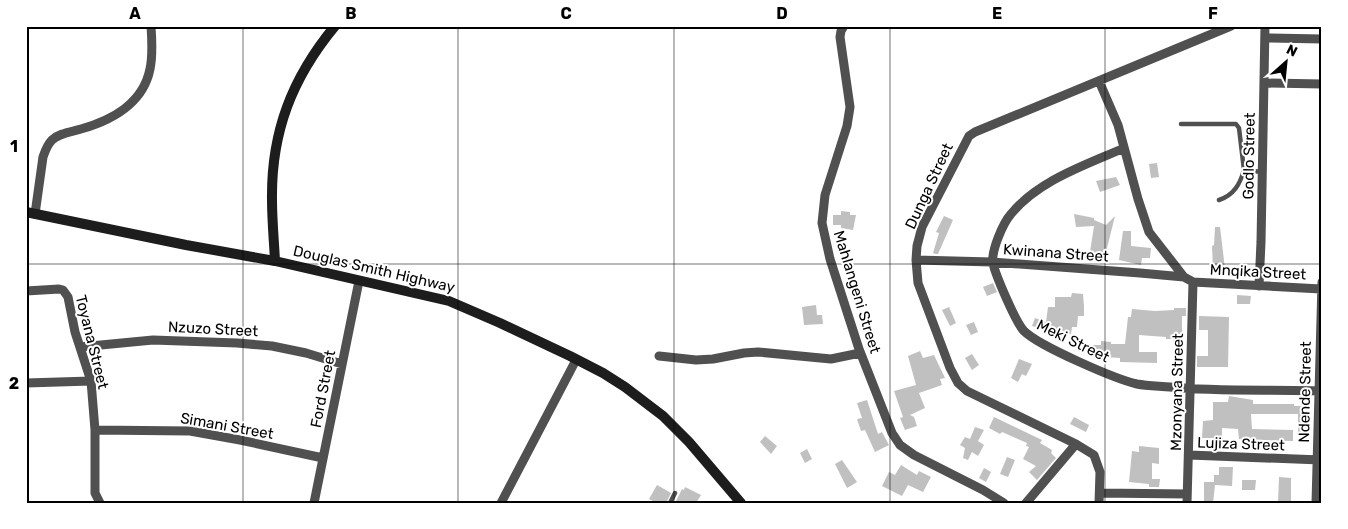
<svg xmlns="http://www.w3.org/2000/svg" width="1348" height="529" viewBox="0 0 1348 529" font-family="Rubik,sans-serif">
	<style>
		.building { fill: #c0c0c0 }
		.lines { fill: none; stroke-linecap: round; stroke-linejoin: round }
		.lane { stroke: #505050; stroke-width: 4.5 }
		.street { stroke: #505050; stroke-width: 9 }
		.secondary { stroke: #1d1d1d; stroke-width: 10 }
		.grid { fill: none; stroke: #000; stroke-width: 1; stroke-opacity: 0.55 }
		.labels { text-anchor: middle; stroke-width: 4; stroke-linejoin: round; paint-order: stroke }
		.street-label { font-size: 15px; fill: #000; stroke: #fff }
		.neatline { fill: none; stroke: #000; stroke-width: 2 }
		.grid-label { font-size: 16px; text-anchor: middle; font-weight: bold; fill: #000 }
	</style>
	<rect width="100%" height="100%" fill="#fff"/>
	<!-- building -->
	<path class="building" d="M1157,163L1159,177L1151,178L1149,164Z
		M1116,177L1120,185L1100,192L1096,181Z
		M841,211L850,212V215H856L853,230L841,228V225H833V215H841Z
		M1074,214L1094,218V220L1106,225L1115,216L1105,256L1090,252L1094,226L1076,227Z
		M944,216L953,220L938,254H936L933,253L939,233L936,232Z
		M1215,227H1220L1225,269L1213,270L1212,246L1214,245Z
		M1123,231H1131V246L1151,248L1150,258H1142L1141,265L1119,260Z
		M993,283L997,292L987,296L983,287Z
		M1072,293L1083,294L1084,306V316H1078L1077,327H1072L1071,334H1066L1065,336L1051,333V331L1032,326L1035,318L1046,322L1048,307H1055V297H1071Z
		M1237,295L1251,296L1250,304H1237Z
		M816,305L817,315H822L823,324L804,325L802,307Z
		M949,307L956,323L950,326L942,310Z
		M1174,308H1186V316H1182V342H1173V339H1166V337L1139,335V352H1157V363L1120,362V358L1090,356L1091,345H1101V341L1111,342V344H1125L1128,317H1131L1132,309L1155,311L1174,310Z
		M1199,316L1229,317L1228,367H1197V356H1208V330H1199Z
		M974,322L978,332L971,335L966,325Z
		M920,351L923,358L934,355L945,378L940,379L942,385L919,393L925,408L910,415L914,417L917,426L905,430L900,418L903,417L894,391L916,385L908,356Z
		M972,354L979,365L972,370L965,358Z
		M1019,359L1032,364L1026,376L1022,374L1018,382L1011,378Z
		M1229,396L1253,400V404H1294V406H1306L1305,432H1298V414H1251L1252,429L1293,430V441L1239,439L1238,429L1222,428V438H1202L1203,421L1213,420V402H1228Z
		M867,400L878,434L882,432L889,445L875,452L865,430L861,431L857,419L862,418L857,403Z
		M994,417L1042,440L1040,443L1052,450L1051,453L1056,458L1037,480L1029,472L1036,466L1023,459L1029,447L1026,446L1027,443L1002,432L1000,434L989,428Z
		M1074,417L1089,425L1086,432L1070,424Z
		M975,427L984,430L978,441L984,445L978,456L972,452L968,460L963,458L965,448L960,445L965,437L970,439Z
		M765,436L777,446L771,454L760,442Z
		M1139,446L1159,448V464L1152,463V479H1160L1159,487H1149V484L1129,482L1132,451L1139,452Z
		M807,449L812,459L805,463L800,453Z
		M1007,457L1015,460L1008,477L1000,474Z
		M842,460L857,482L847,488L835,464Z
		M901,465L917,475L919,471L931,477L923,492L908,485L902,496L882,486L889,472L895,475Z
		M1219,467H1233L1232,486L1215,485L1213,503H1204V482H1214V475H1219Z
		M984,468L991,472L986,482L979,478Z
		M1279,477L1291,478V503H1278Z
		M1242,480H1256L1255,490H1242Z
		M657,485L671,493L666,503H657L649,499Z
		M685,487L701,495L696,503H675L682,489L684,490Z"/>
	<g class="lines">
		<!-- lane -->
		<path class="lane" d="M1181,124H1236L1239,128L1244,170L1262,172
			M1219,200C1234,195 1240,184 1244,170
			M670,503L675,493"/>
		<!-- street -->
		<path class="street" d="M844,26L841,31L840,37L850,107L847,126L825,195L822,223L830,259L859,349L892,433L900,445L914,455L983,490L1004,503
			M1265,38L1322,39
			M1099,81L1118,125L1138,199L1149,232L1184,277
			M1264,83L1322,84
			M1124,148C1086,165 1039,180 1011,214C1003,223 991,251 993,263C995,274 1016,323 1024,331C1039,346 1115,379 1137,384C1147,386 1159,386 1170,387C1221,392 1271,389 1322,391
			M35,214L43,157C45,151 47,145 52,140C59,133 71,132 81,129C112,120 143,104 150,69C153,55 152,40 151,26
			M916,260L992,262L1140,273L1184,277L1193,282L1321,289
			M1259,286L1261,242L1265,26
			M26,291L59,289L63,290L68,297L75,332L91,381L95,430V493L100,503
			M80,347L153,340L237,343L272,346L306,353L342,364
			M659,356L696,360L713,359L744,353L758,352L831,359L860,353
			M26,383L91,381
			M95,430L190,431L240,440L323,458
			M1189,455L1321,460
			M1100,493L1187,494
			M314,503L359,281
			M501,503L576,360
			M1026,503L1076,444
			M1099,503L1100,472L1094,455L1076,444L967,391L958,383L950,368L918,283L916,260L917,246L922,227L969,136L975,132L1231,26
			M1187,503L1193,282
			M1316,503L1322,282"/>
		<!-- secondary -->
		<path class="secondary" d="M26,212L186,245L275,261L449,301L500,323L570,356L603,373L625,387L663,416L689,442L741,503
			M275,261C274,241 272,220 272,200C271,132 292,78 335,26"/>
	</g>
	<!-- grid -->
	<path class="grid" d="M243,26V503M458,26V503M674,26V503M890,26V503M1105,26V503M26,264H1322"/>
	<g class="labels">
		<!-- street labels -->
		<g class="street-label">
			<text transform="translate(1249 156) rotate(-89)" y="5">Godlo Street</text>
			<text transform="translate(929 186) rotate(-65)" y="5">Dunga Street</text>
			<text transform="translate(1056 253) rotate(4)" y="5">Kwinana Street</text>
			<text transform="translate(374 269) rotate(13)" y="5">Douglas Smith Highway</text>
			<text transform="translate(1258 272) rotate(3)" y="5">Mnqika Street</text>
			<text transform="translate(857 292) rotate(73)" y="5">Mahlangeni Street</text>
			<text transform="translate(213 329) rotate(3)" y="5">Nzuzo Street</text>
			<text transform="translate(1073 341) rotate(26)" y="5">Meki Street</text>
			<text transform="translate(92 342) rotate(76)" y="5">Toyana Street</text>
			<text transform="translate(323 389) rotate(-79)" y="5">Ford Street</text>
			<text transform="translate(1177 392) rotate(-89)" y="5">Mzonyana Street</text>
			<text transform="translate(1305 392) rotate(-89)" y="5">Ndende Street</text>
			<text transform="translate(227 426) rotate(10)" y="5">Simani Street</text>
			<text transform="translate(1241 444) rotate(2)" y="5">Lujiza Street</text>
		</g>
	</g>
	<!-- border -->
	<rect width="1348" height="529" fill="none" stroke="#ffffff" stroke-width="55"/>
	<!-- north arrow -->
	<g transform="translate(1286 62) rotate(27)" stroke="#ffffff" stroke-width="4" paint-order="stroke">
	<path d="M0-4L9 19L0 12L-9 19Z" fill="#000000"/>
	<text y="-8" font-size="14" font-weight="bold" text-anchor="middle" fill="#000000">N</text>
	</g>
	<rect x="28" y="28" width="1292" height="474" class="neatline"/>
	<g class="grid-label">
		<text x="135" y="19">A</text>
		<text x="351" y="19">B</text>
		<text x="566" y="19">C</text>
		<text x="782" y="19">D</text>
		<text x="997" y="19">E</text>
		<text x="1213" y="19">F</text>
		<text x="14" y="152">1</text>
		<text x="14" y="389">2</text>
	</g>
</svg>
